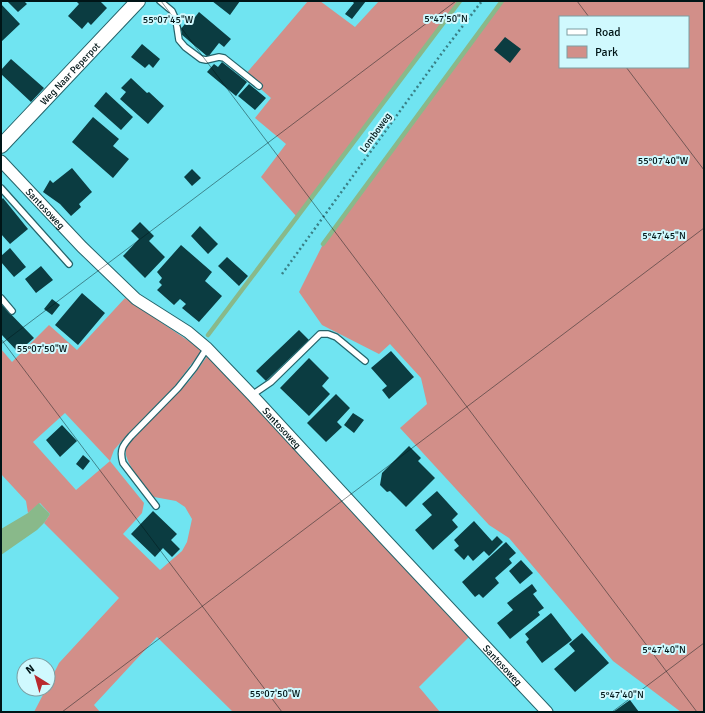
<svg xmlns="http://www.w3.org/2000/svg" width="705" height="713" viewBox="0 0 705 713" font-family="Signika,sans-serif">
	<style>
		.green { fill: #d28f89; fill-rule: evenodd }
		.water { fill: #89b98a }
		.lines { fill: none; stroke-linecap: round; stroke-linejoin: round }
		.stream { stroke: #89b98a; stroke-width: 4.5 }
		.building { fill: #0b3c41 }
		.service-casing { stroke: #25646b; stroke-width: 8 }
		.minor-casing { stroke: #25646b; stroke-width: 13 }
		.tertiary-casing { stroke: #25646b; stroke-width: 16 }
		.path { stroke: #397f86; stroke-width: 2.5; stroke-dasharray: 2 3; stroke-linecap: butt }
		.service { stroke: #fff; stroke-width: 5.5 }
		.minor { stroke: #fff; stroke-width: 11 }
		.tertiary { stroke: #fff; stroke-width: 14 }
		.ticks { fill: none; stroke: #001517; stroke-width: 1; stroke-opacity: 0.45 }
		.labels { text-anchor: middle; stroke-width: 4; stroke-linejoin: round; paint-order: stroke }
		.street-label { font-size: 10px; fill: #001517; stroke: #d0f9fe }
		.ticks-label { font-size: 10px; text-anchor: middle; fill: #001517; stroke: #d0f9fe; stroke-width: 4; stroke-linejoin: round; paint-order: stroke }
	</style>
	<rect width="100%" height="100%" fill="#70e4f1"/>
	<!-- green -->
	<path class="green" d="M308,1H320L355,27L379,1H460L297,217L261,177L286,144L255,118L271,98L245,75Z
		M502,1H704V712H681L613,661L509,538L489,525L400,428L427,404L421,378L390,344L379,354L322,325L299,292L323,244ZM560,17H688V67H560Z
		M125,298L202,350L175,386L127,435L114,450L110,461L144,503L142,513L123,534L160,570L182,551L187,542L192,519L185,507L176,501L154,497C146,487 122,461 126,448C127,445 130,442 132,440L190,380L208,355L470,636L419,687L440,712H233L157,637L94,705L100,712H34L46,689H48V685L59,663L119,598L44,523L50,514L40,503L28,513L26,501L1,474V349L12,362L49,325L77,350ZM65,413L110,461L76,490L33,442Z"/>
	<!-- water -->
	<path class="water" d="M39,503L50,514L44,523L37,530L1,555V529L28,513Z"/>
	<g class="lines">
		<!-- stream -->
		<path class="stream" d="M323,244L502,1
			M208,335L460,1"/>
	</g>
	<!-- building -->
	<path class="building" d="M7,1H24L27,4L18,12Z
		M76,1H100L107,8L91,25L88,22L82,29L68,16L79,4Z
		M212,1H240L230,15Z
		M352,1H366L352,19L345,14L354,3Z
		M1,4L20,24L1,42Z
		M199,12L231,39L224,47L219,43L208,57L181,34L182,32L180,30L189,19L192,21Z
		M505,37L521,49L510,63L494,50Z
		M142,44L160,59L153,68L149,64L145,68L131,57Z
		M11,59L44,88L31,102L1,74V70Z
		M222,62L247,82L236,96L207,72L214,64L218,67Z
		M131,78L147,93L149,92L164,106L148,124L120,99L126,92L121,88Z
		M249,84L266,98L255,110L238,96Z
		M106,92L133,117L121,130L94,106Z
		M93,117L119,139L113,146L129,159L113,178L72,142Z
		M72,168L92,192L79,204L81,207L71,216L60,204L43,192L50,180L53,183Z
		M192,169L201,178L192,186L184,177Z
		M3,198L28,229L10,244L1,234V200Z
		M140,222L154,236L149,241L165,257L145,278L123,256L139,239L131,231Z
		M200,226L218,244L208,254L191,236Z
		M181,245L212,272L205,281L222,296L199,322L182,308L186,304L180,299L174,305L157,290L162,285L159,282L162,278L157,272Z
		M10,248L26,267L14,277L1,262V256Z
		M227,257L248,276L239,286L218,266Z
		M41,266L53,280L36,293L25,279Z
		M82,293L105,313L78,345L55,325Z
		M52,299L60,305L52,315L44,309Z
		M1,304L34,338L18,352L1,334Z
		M299,330L309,340L266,381L256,371Z
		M391,351L414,377L389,399L382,390L387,386L371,368Z
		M309,358L329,378L322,386L330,394L309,416L280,388Z
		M336,394L350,408L337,422L342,427L326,442L307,423Z
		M353,413L364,420L354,433L344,425Z
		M62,425L77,441L60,457L46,440Z
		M409,446L421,458L418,461L435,478L406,507L390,491L387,492L380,485L382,473Z
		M83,455L90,461L83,470L76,464Z
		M437,491L458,514L452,520L458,527L433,550L415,530L432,515L422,504Z
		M153,511L177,534L171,540L180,549L172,557L163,548L155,557L131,534Z
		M474,521L492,541L497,536L503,542L489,556L484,551L473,561L468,555L464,560L454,550L459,546L454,540Z
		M506,542L516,553L509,559L512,563L495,578L499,583L483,598L479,594L475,597L462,582Z
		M521,560L533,573L520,584L509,571Z
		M532,584L537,591L533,594L544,608L538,612L540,615L510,639L497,623L513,610L507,603Z
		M551,613L572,640L542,663L526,642L529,639L525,634Z
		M582,633L609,663L575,692L554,669L575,651L569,644Z
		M630,700L639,712H613Z"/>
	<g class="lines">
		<!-- service casing -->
		<g class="service-casing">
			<path id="service" d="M160,1L172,11L176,20L179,40L185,47L201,59L206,60L219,57L224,58L259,86
				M1,188L69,264
				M1,298L12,311
				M252,395L271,382L320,334H328L336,337L365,361
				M156,506L123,463C119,450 123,445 131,436L178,388L194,368L207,348"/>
		</g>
		<!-- minor casing -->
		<g class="minor-casing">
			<g id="minor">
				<path id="s1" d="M1,161L82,247L136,299L188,332L207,348L252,395L383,537L547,712"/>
			</g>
		</g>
		<!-- tertiary casing -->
		<g class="tertiary-casing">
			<g id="tertiary">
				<path id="s2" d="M1,146L138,1"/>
			</g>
		</g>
		<!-- path -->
		<path class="path" d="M282,274L442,53L482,1"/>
		<!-- service -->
		<use href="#service" class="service"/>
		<!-- minor -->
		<use href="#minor" class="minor"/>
		<!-- tertiary -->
		<use href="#tertiary" class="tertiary"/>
	</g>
	<!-- ticks -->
	<path class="ticks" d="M161,1L697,712M577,1L589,17M626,67L704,170M1,339L282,712M1,344L456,1M62,712L704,228M612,712L704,643"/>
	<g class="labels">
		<!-- street labels -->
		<g class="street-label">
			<text dy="4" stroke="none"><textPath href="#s2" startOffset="100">Weg Naar Peperpot</textPath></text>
			<text transform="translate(375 132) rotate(-54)" y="4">Lomboweg</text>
			<text dy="4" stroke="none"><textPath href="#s1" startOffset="65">Santosoweg</textPath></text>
			<text dy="4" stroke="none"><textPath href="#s1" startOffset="389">Santosoweg</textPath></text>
			<text dy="4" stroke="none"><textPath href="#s1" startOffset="713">Santosoweg</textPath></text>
		</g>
	</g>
	<g class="ticks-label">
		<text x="446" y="22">5°47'50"N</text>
		<text x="168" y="23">55°07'45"W</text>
		<text x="663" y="164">55°07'40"W</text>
		<text x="664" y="239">5°47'45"N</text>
		<text x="42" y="352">55°07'50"W</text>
		<text x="664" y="653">5°47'40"N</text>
		<text x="275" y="697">55°07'50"W</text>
		<text x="622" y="698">5°47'40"N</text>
	</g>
	<!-- border -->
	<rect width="705" height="713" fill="none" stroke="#001517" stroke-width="4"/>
	<!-- legend -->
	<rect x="559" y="16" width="130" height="52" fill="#d0f9fe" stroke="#7d9ea2"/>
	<rect x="567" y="29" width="20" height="6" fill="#ffffff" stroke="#7d9ea2"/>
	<text x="595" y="36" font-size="12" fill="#001517">Road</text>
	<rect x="567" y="46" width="20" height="12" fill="#d28f89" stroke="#7d9ea2"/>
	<text x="595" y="56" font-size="12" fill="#001517">Park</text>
	<!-- north arrow -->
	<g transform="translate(36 677) rotate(323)"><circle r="19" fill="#d0f9fe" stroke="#7d9ea2"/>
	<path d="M0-3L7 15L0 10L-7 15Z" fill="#b9292e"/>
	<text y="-6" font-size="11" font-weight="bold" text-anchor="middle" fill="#001517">N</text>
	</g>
</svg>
